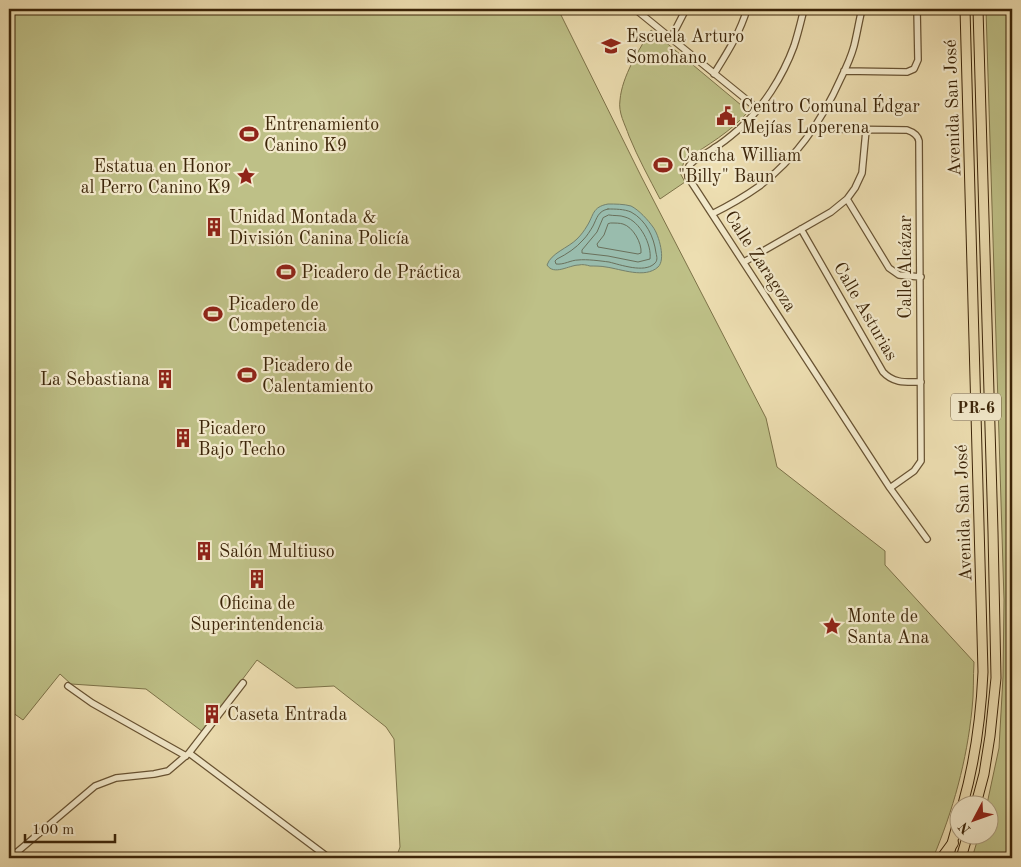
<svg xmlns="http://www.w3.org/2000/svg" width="1021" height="867" viewBox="0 0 1021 867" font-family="'Old Standard TT',serif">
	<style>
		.green { fill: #bec087; stroke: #7d7248 }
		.water { fill: #99bcad; stroke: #74806b }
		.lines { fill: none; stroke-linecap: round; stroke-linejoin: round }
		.shore { stroke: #6a705b; stroke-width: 1 }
		.street-casing { stroke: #685333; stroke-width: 8 }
		.primary-casing { stroke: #3c2509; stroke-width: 11 }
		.highway-casing { stroke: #3c2509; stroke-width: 12 }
		.street { stroke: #f3eacc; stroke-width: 5.5 }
		.primary { stroke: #eddeb1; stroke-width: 9 }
		.highway { stroke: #eddeb1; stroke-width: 10 }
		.labels { text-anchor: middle; stroke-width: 4.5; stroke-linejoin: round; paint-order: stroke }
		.shield { fill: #f3eacc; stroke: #736044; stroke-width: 1 }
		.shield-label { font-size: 16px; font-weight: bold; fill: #3c2509 }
		.poi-label { font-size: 18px; fill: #3c2509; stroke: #f3eacc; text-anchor: start }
		.street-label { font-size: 18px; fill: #3c2509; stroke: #f3eacc }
	</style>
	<rect width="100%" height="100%" fill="#eddeb1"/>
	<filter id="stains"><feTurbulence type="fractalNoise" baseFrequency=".004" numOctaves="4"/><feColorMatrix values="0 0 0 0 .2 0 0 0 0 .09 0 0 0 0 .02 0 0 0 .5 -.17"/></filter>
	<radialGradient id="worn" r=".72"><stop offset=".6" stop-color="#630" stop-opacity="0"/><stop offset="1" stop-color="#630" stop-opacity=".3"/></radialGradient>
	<!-- green -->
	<path class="green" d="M9,9H558L641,176L766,418L777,467L885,551V565L974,662C973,677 974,693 972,709C967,760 953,811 933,858H396L400,847L394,739L386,727L334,686L296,688L257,660L203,732L146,689L71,684L60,674L23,720L9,710Z
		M986,9H1012V858H972L979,835L988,834V804H987L999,748L1003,677L1004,600Z
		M651,30L747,110V113C730,132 708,145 686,159L684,162L680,173L685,182L660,199C649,178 638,158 629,136C625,124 618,113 620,100C622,76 639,50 651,30Z"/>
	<!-- water -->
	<path class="water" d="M608,204C615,204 624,204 631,206C639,210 648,220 653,227C659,235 666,260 658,267C645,279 621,269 606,267C601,266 595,266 590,266C587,265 582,264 579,265C569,265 554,276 547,265C551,253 568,248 577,239C581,235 584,231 587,226C594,215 592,207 608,204Z"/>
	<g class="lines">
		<!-- shore -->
		<path class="shore" d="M608,209C615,209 624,209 631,212C646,220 654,237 656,253C657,257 658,261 654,264C644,273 621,265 609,262C601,261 587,259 578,260C571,260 564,265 556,264L555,261L557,259C567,254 576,248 583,240C587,236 590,231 593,226C597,218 598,211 608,209Z
			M609,215C614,216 620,215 625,217C640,221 652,245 650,259L638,262L608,256L582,253V250L597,232L603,218Z
			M611,223C615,223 620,223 623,224C633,227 642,243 641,253L638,254L598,247L597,244L604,235L608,224Z"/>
		<!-- street casing -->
		<g class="street-casing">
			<path id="street" d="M635,9L758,109
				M804,9C801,21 798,34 794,46C783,76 763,108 739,129C731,136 723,143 714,148C708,153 693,159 689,166C687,170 688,173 688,177L890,488L927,539
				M671,38L686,9
				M844,71L907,72L914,69L918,60L917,9
				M714,74C727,53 740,33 747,9
				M816,126L827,129L907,130C913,132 918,135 919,141L921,461L914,471L890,488
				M847,199L889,268L899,275L921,277
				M712,214C728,206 744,197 758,187C797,158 822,121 841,78C846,68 851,57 854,46C857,34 859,21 862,9
				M801,229L883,372C894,384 907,382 921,382
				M744,262L831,212L847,199L855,188L862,173L866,130
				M68,686L92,703L186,756
				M189,753L329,858
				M10,858L95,786L116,778L154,774L168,771L189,753L243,683"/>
		</g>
		<!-- primary casing -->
		<g class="primary-casing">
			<path id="primary" d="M963,804C975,761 981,717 983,672L965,9
				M976,804L984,774L990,736L996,678L993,532L978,9
				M948,858L958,822
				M961,858L968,834"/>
		</g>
		<!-- highway casing -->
		<g class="highway-casing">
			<path id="highway" d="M942,858L953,843"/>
		</g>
		<!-- street -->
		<use href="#street" class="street"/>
		<!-- primary -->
		<use href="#primary" class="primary"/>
		<!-- highway -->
		<use href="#highway" class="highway"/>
	</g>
	<!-- icons -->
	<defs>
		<g id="school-bare" transform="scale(1.5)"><path d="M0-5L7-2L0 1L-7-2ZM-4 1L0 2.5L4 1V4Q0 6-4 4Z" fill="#8f2418" stroke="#f3eacc" stroke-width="2.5" paint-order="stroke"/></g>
		<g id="civic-bare" transform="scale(1.5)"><path d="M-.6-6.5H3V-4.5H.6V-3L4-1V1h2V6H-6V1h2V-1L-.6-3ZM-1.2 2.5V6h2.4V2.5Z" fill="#8f2418" stroke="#f3eacc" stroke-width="2.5" paint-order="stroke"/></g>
		<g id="stadium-bare" transform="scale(1.5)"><path d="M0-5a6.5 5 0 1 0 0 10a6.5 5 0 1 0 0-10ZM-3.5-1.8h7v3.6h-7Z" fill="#8f2418" stroke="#f3eacc" stroke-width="2.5" paint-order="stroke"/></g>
		<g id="sight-bare" transform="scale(1.5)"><path d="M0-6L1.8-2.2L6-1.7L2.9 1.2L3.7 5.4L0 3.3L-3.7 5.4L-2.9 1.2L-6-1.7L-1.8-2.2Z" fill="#8f2418" stroke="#f3eacc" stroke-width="2.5" paint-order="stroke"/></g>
		<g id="building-bare" transform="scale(1.5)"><path d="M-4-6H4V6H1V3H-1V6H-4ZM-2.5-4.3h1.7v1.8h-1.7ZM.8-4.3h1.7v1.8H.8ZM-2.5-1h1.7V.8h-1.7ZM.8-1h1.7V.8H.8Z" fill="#8f2418" stroke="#f3eacc" stroke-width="2.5" paint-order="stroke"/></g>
	</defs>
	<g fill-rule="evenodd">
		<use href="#school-bare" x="611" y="46"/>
		<use href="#civic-bare" x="726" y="116"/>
		<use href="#stadium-bare" x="249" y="134"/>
		<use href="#stadium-bare" x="663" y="165"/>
		<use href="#sight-bare" x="246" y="176"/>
		<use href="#building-bare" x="214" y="227"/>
		<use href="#stadium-bare" x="286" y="272"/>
		<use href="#stadium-bare" x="213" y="314"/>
		<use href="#stadium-bare" x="247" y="375"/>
		<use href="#building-bare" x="165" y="379"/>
		<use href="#building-bare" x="183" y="438"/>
		<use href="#building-bare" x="204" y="551"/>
		<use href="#building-bare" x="257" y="579"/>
		<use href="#sight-bare" x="832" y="626"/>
		<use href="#building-bare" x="212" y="714"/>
	</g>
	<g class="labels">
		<!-- shield labels -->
		<rect class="shield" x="951" y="393.5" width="50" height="27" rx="4"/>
		<g class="shield-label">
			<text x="976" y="413">PR-6</text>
		</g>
		<!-- poi labels -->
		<g class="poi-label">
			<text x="626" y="42">Escuela Arturo<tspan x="626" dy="21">Somohano</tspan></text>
			<text x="741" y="112">Centro Comunal Édgar<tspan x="741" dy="21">Mejías Loperena</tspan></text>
			<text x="264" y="130">Entrenamiento<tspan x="264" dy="21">Canino K9</tspan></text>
			<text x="678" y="161">Cancha William<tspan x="678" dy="21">"Billy" Baun</tspan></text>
			<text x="231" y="172" text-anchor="end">Estatua en Honor<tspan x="231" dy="21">al Perro Canino K9</tspan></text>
			<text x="229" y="223">Unidad Montada &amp;<tspan x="229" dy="21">División Canina Policía</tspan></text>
			<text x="301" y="278">Picadero de Práctica</text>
			<text x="228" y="310">Picadero de<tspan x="228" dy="21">Competencia</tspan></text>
			<text x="262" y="371">Picadero de<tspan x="262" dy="21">Calentamiento</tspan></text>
			<text x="150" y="385" text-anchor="end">La Sebastiana</text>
			<text x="198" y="434">Picadero<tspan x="198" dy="21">Bajo Techo</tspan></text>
			<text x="219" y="557">Salón Multiuso</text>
			<text x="257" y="609" text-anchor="middle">Oficina de<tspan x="257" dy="21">Superintendencia</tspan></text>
			<text x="847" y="622">Monte de<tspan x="847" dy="21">Santa Ana</tspan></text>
			<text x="227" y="720">Caseta Entrada</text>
		</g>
		<!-- street labels -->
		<g class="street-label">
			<text transform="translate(952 108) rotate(-92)" y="6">Avenida San José</text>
			<text transform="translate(761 261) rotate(57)" y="6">Calle Zaragoza</text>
			<text transform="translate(905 267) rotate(-90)" y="6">Calle Alcázar</text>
			<text transform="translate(866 311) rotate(60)" y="6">Calle Asturias</text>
			<text transform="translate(963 513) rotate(-92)" y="6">Avenida San José</text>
		</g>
	</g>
	<!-- margin -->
	<rect width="1021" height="867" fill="none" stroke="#eddeb1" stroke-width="30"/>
	<rect x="10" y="10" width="1001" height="847" fill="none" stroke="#3c2509" stroke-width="2.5"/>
	<rect x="15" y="15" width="991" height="837" fill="none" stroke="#3c2509"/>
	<!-- north arrow -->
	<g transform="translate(974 820) rotate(229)"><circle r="24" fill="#f3eacc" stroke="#aa9b7e"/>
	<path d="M0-4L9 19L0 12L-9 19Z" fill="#8f2418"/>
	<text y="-8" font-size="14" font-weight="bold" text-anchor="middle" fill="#3c2509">N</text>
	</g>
	<!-- scale -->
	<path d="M25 834v8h90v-8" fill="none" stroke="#3c2509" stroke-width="2.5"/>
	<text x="32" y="834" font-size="15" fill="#3c2509" stroke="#f3eacc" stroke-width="4" paint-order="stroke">100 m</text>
	<rect width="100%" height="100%" filter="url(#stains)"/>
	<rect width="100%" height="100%" fill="url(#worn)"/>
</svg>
